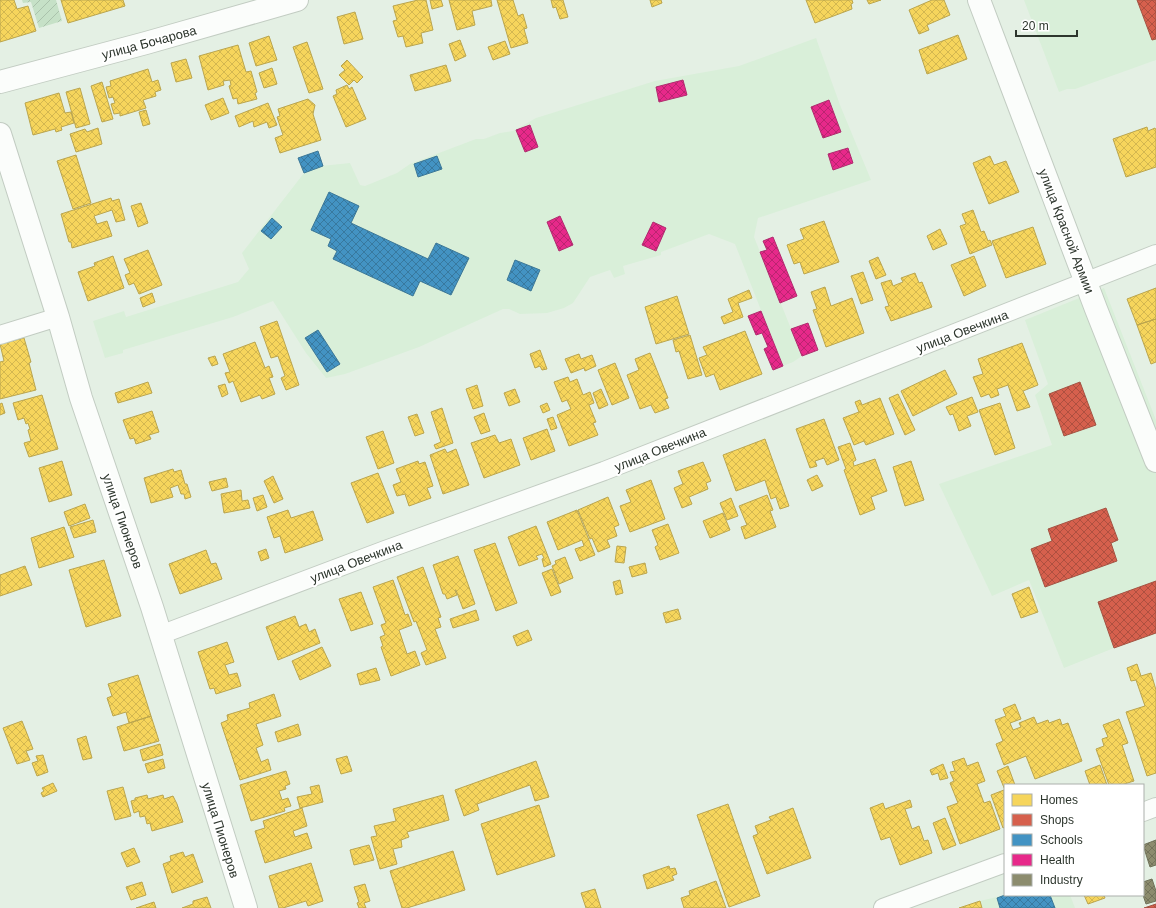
<svg xmlns="http://www.w3.org/2000/svg" width="1156" height="908" viewBox="0 0 1156 908" font-family="Arial,sans-serif">
	<style>
		.built { fill: #d9efd9 }
		.garden { fill: url(#garden-furrows) }
		.homes { fill: url(#homes-cross-hatch); stroke: #baa54e }
		.shops { fill: url(#shops-cross-hatch); stroke: #a35343 }
		.schools { fill: url(#schools-cross-hatch); stroke: #3c7796 }
		.health { fill: url(#health-cross-hatch); stroke: #af2d6e }
		.industry { fill: url(#industry-cross-hatch); stroke: #70725a }
		.lines { fill: none; stroke-linecap: round; stroke-linejoin: round }
		.minor-casing { stroke: #c2ccc2; stroke-width: 20 }
		.tertiary-casing { stroke: #c2ccc2; stroke-width: 24 }
		.secondary-casing { stroke: #c2ccc2; stroke-width: 24 }
		.minor { stroke: #fbfdfb; stroke-width: 18 }
		.tertiary { stroke: #fbfdfb; stroke-width: 22 }
		.secondary { stroke: #fbfdfb; stroke-width: 22 }
		.labels { text-anchor: middle; stroke-width: 4; stroke-linejoin: round; paint-order: stroke }
		.street-label { font-size: 13px; fill: #2d362d; stroke: #fff }
	</style>
	<defs>
		<pattern id="garden-furrows" width="10" height="10" patternUnits="userSpaceOnUse"><rect width="10" height="10" fill="#c6e1c7"/><path d="M-1 1l2-2M0 10L10 0M9 11l2-2" fill="none" stroke="#aac2ab"/></pattern>
		<pattern id="homes-cross-hatch" width="8" height="8" patternUnits="userSpaceOnUse"><rect width="8" height="8" fill="#f6d55c"/><path d="M0 0l8 8M0 8l8-8" fill="none" stroke="#d3b750"/></pattern>
		<pattern id="shops-cross-hatch" width="8" height="8" patternUnits="userSpaceOnUse"><rect width="8" height="8" fill="#d6604d"/><path d="M0 0l8 8M0 8l8-8" fill="none" stroke="#ae5040"/></pattern>
		<pattern id="schools-cross-hatch" width="8" height="8" patternUnits="userSpaceOnUse"><rect width="8" height="8" fill="#4393c3"/><path d="M0 0l8 8M0 8l8-8" fill="none" stroke="#38799f"/></pattern>
		<pattern id="health-cross-hatch" width="8" height="8" patternUnits="userSpaceOnUse"><rect width="8" height="8" fill="#e7298a"/><path d="M0 0l8 8M0 8l8-8" fill="none" stroke="#bc2471"/></pattern>
		<pattern id="industry-cross-hatch" width="8" height="8" patternUnits="userSpaceOnUse"><rect width="8" height="8" fill="#8c8c6e"/><path d="M0 0l8 8M0 8l8-8" fill="none" stroke="#73735b"/></pattern>
	</defs>
	<rect width="100%" height="100%" fill="#e4f0e4"/>
	<!-- built -->
	<path class="built" d="M1024,0H1156V60L1075,89H1067L1059,92Z
		M816,38L840,105L871,180L758,218L754,237L802,356L793,362L783,366L735,244L709,234L661,252V255L623,266L625,274L614,278L610,270L590,277L573,303L564,308L547,313L520,314L509,309H503L419,347L345,374L326,378L306,353L273,301L233,317L123,350V353L105,358L93,321L124,311L126,317L238,282L249,269L242,253L304,173L321,166L350,163L360,185L365,186L397,173L410,164L476,139H484L500,133L513,131L536,118L655,81L739,66Z
		M1104,288L1156,420V634L1114,648L1064,668L1029,580L992,596L939,484L1052,445L1035,395L1048,384L1025,320Z
		M1005,895H1070L1075,908H982L980,901Z"/>
	<!-- garden -->
	<path class="garden" d="M22,0H56L62,21L39,28L31,2L23,3Z"/>
	<!-- homes -->
	<path class="homes" d="M0,0H14L17,9L28,6L36,31L0,42Z
		M61,0H123L125,6L68,23Z
		M418,0H426L433,30L421,33L423,43L406,47L403,36L398,37L393,21L397,20L393,6Z
		M430,0H441L443,6L432,9Z
		M449,0H491L492,6L472,11L475,25L457,30Z
		M497,0H513L518,16L523,14L527,28L524,29L528,43L511,48Z
		M551,0H563L568,17L560,19L556,7L553,8Z
		M650,0H661L662,3L652,7Z
		M806,0H852L853,3L851,4L852,9L815,23Z
		M867,0H881L869,4Z
		M932,0H944L950,15L927,25L929,30L919,34L909,10Z
		M355,12L363,39L344,44L337,17Z
		M958,35L967,59L927,74L919,50Z
		M269,36L277,60L256,66L249,43Z
		M460,40L466,56L455,61L449,44Z
		M505,41L510,54L493,60L488,47Z
		M307,42L323,89L309,93L293,47Z
		M238,45L246,72L251,71L257,92L255,93L257,99L238,104L237,98L233,99L229,86L231,85L230,80L223,81L224,85L208,90L199,56Z
		M186,59L192,78L176,82L171,63Z
		M347,60L363,77L357,83L354,80L349,85L339,75L345,70L341,66Z
		M446,65L451,81L415,91L410,75Z
		M272,68L277,84L264,88L259,73Z
		M148,69L152,82L158,80L161,90L155,92L156,96L143,100L146,108L120,116V113L114,114L111,104L115,103L113,97L109,98L106,87L111,86L110,81Z
		M102,82L113,119L102,122L91,86Z
		M347,85L349,89L352,87L366,119L346,127L333,96L337,94L336,90Z
		M80,88L90,124L76,128L66,92Z
		M59,93L65,113L71,112L74,123L61,127L62,130L56,132L55,129L33,135L25,103Z
		M223,98L229,113L211,120L205,105Z
		M308,99L315,105L313,114L321,140L280,153L275,138L283,135L277,117L280,116L278,109Z
		M268,103L277,125L269,128L267,122L254,127L253,121L239,127L235,116Z
		M146,110L150,124L143,126L139,112Z
		M1147,127L1148,131L1155,128L1156,130V167L1126,177L1113,139Z
		M98,128L102,144L76,152L70,134L85,129L87,132Z
		M76,155L91,203L73,209L57,161Z
		M990,156L994,165L1006,161L1019,192L989,204L973,163Z
		M111,198L112,201L119,199L125,220L116,222L112,210L94,216L97,224L107,221L112,236L72,248L71,242H69L61,214Z
		M141,203L148,223L138,227L131,206Z
		M973,210L981,232L984,231L988,241L990,240L992,245L970,254L960,226L966,224L962,214Z
		M824,221L839,262L804,274L800,262L794,264L787,245L804,239L800,229Z
		M1033,227L1046,264L1006,278L992,241Z
		M940,229L947,244L933,250L927,236Z
		M148,250L162,285L139,294L134,283L129,285L125,275L130,273L124,259Z
		M113,256L124,288L88,301L78,272L95,266L94,263Z
		M974,256L986,286L964,296L951,265Z
		M878,257L886,275L876,279L869,261Z
		M863,272L873,300L861,304L851,276Z
		M915,273L919,283L922,282L932,307L891,321L885,307L889,306L881,283L891,280L893,286L903,282L901,278Z
		M825,287L831,306L852,298L864,333L826,347L813,310L817,309L811,292Z
		M1156,288V319L1137,325L1127,299Z
		M749,290L752,298L738,303L743,317L724,324L721,317L733,312L728,299Z
		M152,293L155,302L143,307L140,298Z
		M677,296L689,334L656,344L645,307Z
		M1156,319V362L1151,364L1137,325Z
		M277,321L299,385L286,390L281,378L285,376L278,356L271,358L260,327Z
		M745,331L762,374L720,390L714,374L706,377L699,358L707,355L703,347Z
		M690,335L702,375L688,379L679,351L676,352L673,340Z
		M24,338L31,362L29,363L36,390L0,399V362L4,361L0,344Z
		M255,342L265,368L269,366L273,377L269,378L275,394L262,399L260,395L241,402L233,381L229,383L225,373L230,372L223,354Z
		M1022,343L1038,385L1023,391L1030,407L1017,411L1008,385L997,389L999,395L991,398L989,394L981,397L973,377L983,374L978,359Z
		M540,350L547,369L542,370L540,366L535,368L530,354Z
		M650,353L668,398L665,399L669,408L655,413L651,405L640,409L627,375L639,370L635,359Z
		M579,354L581,359L592,355L596,366L585,371L584,368L571,373L565,359Z
		M215,356L218,364L212,366L208,358Z
		M615,363L629,398L612,405L598,370Z
		M945,370L957,394L913,416L901,391Z
		M568,377L570,382L577,379L583,395L590,392L594,403L589,405L596,422L593,423L598,435L569,446L557,415L571,409L567,400L562,402L554,382Z
		M148,382L152,393L118,403L115,393Z
		M225,384L228,394L222,397L218,386Z
		M477,385L483,406L473,409L466,389Z
		M515,389L520,402L509,406L504,393Z
		M601,389L608,405L599,409L593,393Z
		M898,394L915,430L905,435L889,398Z
		M42,395L58,449L29,457L24,443L31,441L28,430L30,429L28,423L26,424L24,418L18,420L13,403Z
		M972,397L978,412L967,416L971,426L959,431L953,414L950,415L946,407Z
		M880,398L894,434L866,445L864,441L854,445L843,418L859,412L855,402L860,400L862,405Z
		M2,403L5,413L0,415V404Z
		M547,403L550,410L543,413L540,406Z
		M1000,403L1015,448L995,455L979,410Z
		M442,408L453,443L436,449L434,445L441,442L431,412Z
		M152,411L159,432L149,435L151,439L136,444L134,438L130,439L123,420Z
		M484,413L490,431L481,434L474,417Z
		M417,414L424,433L415,436L408,417Z
		M553,417L557,428L551,430L547,419Z
		M824,419L839,460L827,465L824,458L815,461L817,466L810,468L796,429Z
		M547,429L555,451L531,460L523,438Z
		M383,431L394,463L378,469L366,437Z
		M495,435L499,443L511,439L520,465L484,478L471,443Z
		M765,439L789,506L780,509L776,497L771,499L765,480L736,491L723,455Z
		M850,443L856,460L853,462L854,466L875,459L887,491L871,497L875,509L860,515L844,470L846,469L838,447Z
		M445,449L447,453L456,449L469,485L443,494L430,455Z
		M62,461L72,495L49,502L39,468Z
		M418,461L419,464L425,462L433,486L427,488L431,498L409,506L405,494L397,496L393,485L401,482L396,469Z
		M911,461L924,500L905,506L893,467Z
		M703,462L711,481L706,483L708,489L689,497L692,504L682,508L674,488L683,484L678,471Z
		M173,469L174,472L181,470L185,484H187L191,497L185,499L184,494H181L178,485L170,488L173,497L151,503L144,478Z
		M378,473L394,513L367,523L351,483Z
		M817,475L823,486L812,491L807,480Z
		M273,476L283,499L274,503L264,481Z
		M226,478L228,487L212,491L209,482Z
		M651,480L665,519L630,532L620,506L631,502L626,490Z
		M241,490L242,501L248,500L250,508L224,513L221,494Z
		M263,495L267,507L257,511L253,498Z
		M767,495L773,510L770,511L776,527L745,539L741,527L747,525L739,506Z
		M608,497L619,525L614,527L617,536L607,540L610,547L598,552L592,538L590,539L578,510Z
		M731,498L738,516L727,520L720,503Z
		M85,504L90,518L69,526L64,512Z
		M288,510L291,518L313,511L323,540L285,553L280,536L274,538L267,517Z
		M577,510L595,555L580,561L575,549L584,546L582,540L558,550L547,522Z
		M723,513L730,530L710,538L703,521Z
		M93,520L96,532L74,538L70,527Z
		M668,524L679,553L660,560L655,547L658,545L652,530Z
		M536,526L551,564L544,567L542,559L544,558L542,554L536,556L538,559L519,566L508,537Z
		M64,527L74,557L39,568L31,538Z
		M495,543L517,603L496,611L474,550Z
		M617,546L626,547L624,563L615,562Z
		M266,549L269,558L261,561L258,552Z
		M206,550L211,564L216,563L222,579L180,594L169,564Z
		M458,556L475,604L463,609L456,590H455L457,595L447,599L445,594H443L433,565Z
		M565,557L573,578L559,584L552,566L556,564L555,561Z
		M104,560L121,616L86,627L69,570Z
		M645,563L647,573L632,577L629,567Z
		M25,566L32,585L0,596V575Z
		M423,567L441,617L438,618L441,627L435,629L446,658L426,665L421,653L427,650L416,621L414,622L397,577Z
		M552,569L561,592L551,596L542,573Z
		M393,580L405,615L408,614L412,625L399,630L407,654L415,651L420,665L391,676L381,647L383,646L380,637L385,635L381,625L386,623L373,587Z
		M620,580L623,593L616,595L613,582Z
		M1029,587L1038,612L1021,618L1012,594Z
		M361,592L373,624L351,631L339,599Z
		M678,609L681,619L666,623L663,613Z
		M476,610L479,620L453,628L450,619Z
		M295,616L299,627L306,624L309,632L315,629L320,643L278,660L266,627Z
		M528,630L532,640L517,646L513,636Z
		M227,642L234,662L225,665L229,675L237,673L241,686L216,694L214,688L210,689L198,652Z
		M322,647L331,666L300,680L292,661Z
		M1137,664L1141,676L1151,673L1156,690V773L1147,776L1126,712L1145,706L1136,680L1131,681L1127,668Z
		M376,668L380,680L360,685L357,674Z
		M138,675L151,716L129,723L126,712L113,716L107,698L112,696L108,684Z
		M274,694L281,716L256,724L263,745L256,748L261,762L268,759L271,770L240,780L221,723L228,720L227,715L250,708L249,703Z
		M1015,704L1021,719L1010,723L1013,730L1021,727L1019,723L1034,717L1037,724L1048,720L1049,723L1060,719L1062,725L1068,723L1082,761L1035,779L1026,756L1004,765L996,744L1003,741L995,720L1006,716L1003,709Z
		M151,716L159,741L124,751L117,727Z
		M1119,719L1128,743L1122,745L1134,781L1121,785H1109L1096,749L1104,746L1102,739L1108,737L1103,725Z
		M22,721L33,749L26,751L30,760L17,764L3,728Z
		M298,724L301,735L278,742L275,732Z
		M86,736L92,758L83,760L77,739Z
		M160,744L163,755L143,761L140,750Z
		M43,755L48,772L37,776L32,763L38,761L36,756Z
		M347,756L352,771L341,774L336,759Z
		M964,758L967,766L978,762L985,781L977,784L984,803L990,801L1000,829L960,844L947,807L958,803L950,783L954,781L950,772L955,771L952,762Z
		M163,759L165,768L148,773L145,764Z
		M536,761L549,797L535,801L530,785L477,804L479,810L464,816L455,790Z
		M943,764L948,778L940,780L938,773L932,775L930,770Z
		M1100,765L1107,785H1090L1085,771Z
		M1008,766L1015,785H1005V790L997,771Z
		M286,771L290,784L285,786L286,789L279,791L282,800L288,798L291,806L284,808L285,811L251,821L240,785Z
		M53,783L57,791L43,797L41,793L44,791L42,788Z
		M319,785L323,802L300,808L297,797L312,794L310,787Z
		M123,787L131,816L115,820L107,791Z
		M1004,790L1005,827L1003,828L991,795Z
		M147,795L148,799L163,795L164,799L173,796L177,804L183,822L152,831L150,823L147,824L145,816L140,817L139,811L134,813L131,801L135,800V798Z
		M443,795L449,820L407,832L409,837L401,840L402,847L393,849L397,864L380,869L371,837L377,836L374,826L396,821L393,809Z
		M910,800L912,807L905,809L912,829L919,826L924,841L928,840L932,853L900,865L890,837L881,840L870,808L883,803L885,809Z
		M728,804L760,896L729,907L697,815Z
		M539,805L555,856L497,875L481,824Z
		M302,808L307,826L293,831L295,837L307,833L312,848L265,863L255,831L265,828L263,821Z
		M793,808L811,858L767,874L753,836L758,834L755,826L771,820L769,817Z
		M945,818L956,845L943,850L933,823Z
		M369,845L374,860L354,865L350,850Z
		M134,848L140,862L127,867L121,853Z
		M453,851L465,890L407,908H402L390,871Z
		M183,852L185,857L193,854L203,882L172,893L163,864L171,861L170,856Z
		M311,863L323,901L308,906L306,901L283,908H279L269,876Z
		M669,866L670,869L675,868L677,874L672,876L674,880L647,889L643,875Z
		M716,881L726,908H684L681,898L690,895L689,891Z
		M142,882L146,895L131,900L126,887Z
		M365,884L370,901L364,903L366,908H359L357,903L359,902L354,887Z
		M595,889L601,908H586L581,893Z
		M1084,895H1104L1105,898L1088,904Z
		M207,897L211,908H182L193,904V901Z
		M980,901L982,908H959Z
		M154,902L156,908H136Z"/>
	<!-- shops -->
	<path class="shops" d="M1137,0H1156V39L1152,40Z
		M1080,382L1096,425L1064,436L1049,394Z
		M1106,508L1118,540L1111,543L1117,561L1045,587L1031,549L1052,541L1048,529Z
		M1156,581V633L1114,648L1098,602Z
		M1156,904V908H1144Z"/>
	<!-- schools -->
	<path class="schools" d="M318,151L323,166L304,173L298,158Z
		M437,156L442,169L418,177L414,164Z
		M329,192L359,206L351,223L428,259L436,243L469,258L451,295L420,281L413,296L333,259L337,251L328,246L331,239L311,230Z
		M272,218L282,227L271,239L261,231Z
		M515,260L540,270L531,291L507,280Z
		M318,330L340,364L327,372L305,338Z
		M1005,895H1050L1055,908H1000L997,898Z"/>
	<!-- health -->
	<path class="health" d="M683,80L687,95L659,102L656,87Z
		M829,100L841,132L823,138L811,107Z
		M530,125L538,147L525,152L516,130Z
		M848,148L853,163L833,170L828,154Z
		M560,216L573,245L559,251L547,222Z
		M653,222L666,228L656,251L642,245Z
		M773,237L797,296L780,303L760,252L767,250L763,241Z
		M761,311L783,366L773,370L764,349L768,347L762,333L756,335L748,316Z
		M808,323L818,350L802,356L791,329Z"/>
	<!-- industry -->
	<path class="industry" d="M1156,840V865L1150,867L1143,845Z
		M1152,879L1156,891V901L1146,904L1143,895V882Z"/>
	<g class="lines">
		<!-- minor casing -->
		<g class="minor-casing">
			<path id="minor" d="M0,335L58,317
				M160,635L385,550L604,471L1156,254
				M1143,812L1156,807
				M883,908L1005,863"/>
		</g>
		<!-- tertiary casing -->
		<g class="tertiary-casing">
			<path id="tertiary" d="M0,82L146,43L297,0
				M0,134L58,317L81,398L152,607L246,908"/>
		</g>
		<!-- secondary casing -->
		<g class="secondary-casing">
			<path id="secondary" d="M979,0L1096,309L1156,461"/>
		</g>
		<!-- minor -->
		<use href="#minor" class="minor"/>
		<!-- tertiary -->
		<use href="#tertiary" class="tertiary"/>
		<!-- secondary -->
		<use href="#secondary" class="secondary"/>
	</g>
	<g class="labels">
		<!-- street labels -->
		<g class="street-label">
			<text transform="translate(149 42) rotate(-15)" y="5">улица Бочарова</text>
			<text transform="translate(1067 231) rotate(69)" y="5">улица Красной Армии</text>
			<text transform="translate(962 331) rotate(-21)" y="5">улица Овечкина</text>
			<text transform="translate(660 449) rotate(-22)" y="5">улица Овечкина</text>
			<text transform="translate(123 521) rotate(71)" y="5">улица Пионеров</text>
			<text transform="translate(356 561) rotate(-21)" y="5">улица Овечкина</text>
			<text transform="translate(221 830) rotate(73)" y="5">улица Пионеров</text>
		</g>
	</g>
	<!-- legend -->
	<rect x="1004" y="784" width="140" height="112" fill="#ffffff" stroke="#abafab"/>
	<rect x="1012" y="794" width="20" height="12" fill="#f6d55c" stroke="#abafab"/>
	<text x="1040" y="804" font-size="12" fill="#2d362d">Homes</text>
	<rect x="1012" y="814" width="20" height="12" fill="#d6604d" stroke="#abafab"/>
	<text x="1040" y="824" font-size="12" fill="#2d362d">Shops</text>
	<rect x="1012" y="834" width="20" height="12" fill="#4393c3" stroke="#abafab"/>
	<text x="1040" y="844" font-size="12" fill="#2d362d">Schools</text>
	<rect x="1012" y="854" width="20" height="12" fill="#e7298a" stroke="#abafab"/>
	<text x="1040" y="864" font-size="12" fill="#2d362d">Health</text>
	<rect x="1012" y="874" width="20" height="12" fill="#8c8c6e" stroke="#abafab"/>
	<text x="1040" y="884" font-size="12" fill="#2d362d">Industry</text>
	<!-- scale -->
	<path d="M1016 30v6h61v-6" fill="none" stroke="#2d362d" stroke-width="2"/>
	<text x="1022" y="30" font-size="12" fill="#2d362d" stroke="#ffffff" stroke-width="3" paint-order="stroke">20 m</text>
</svg>
